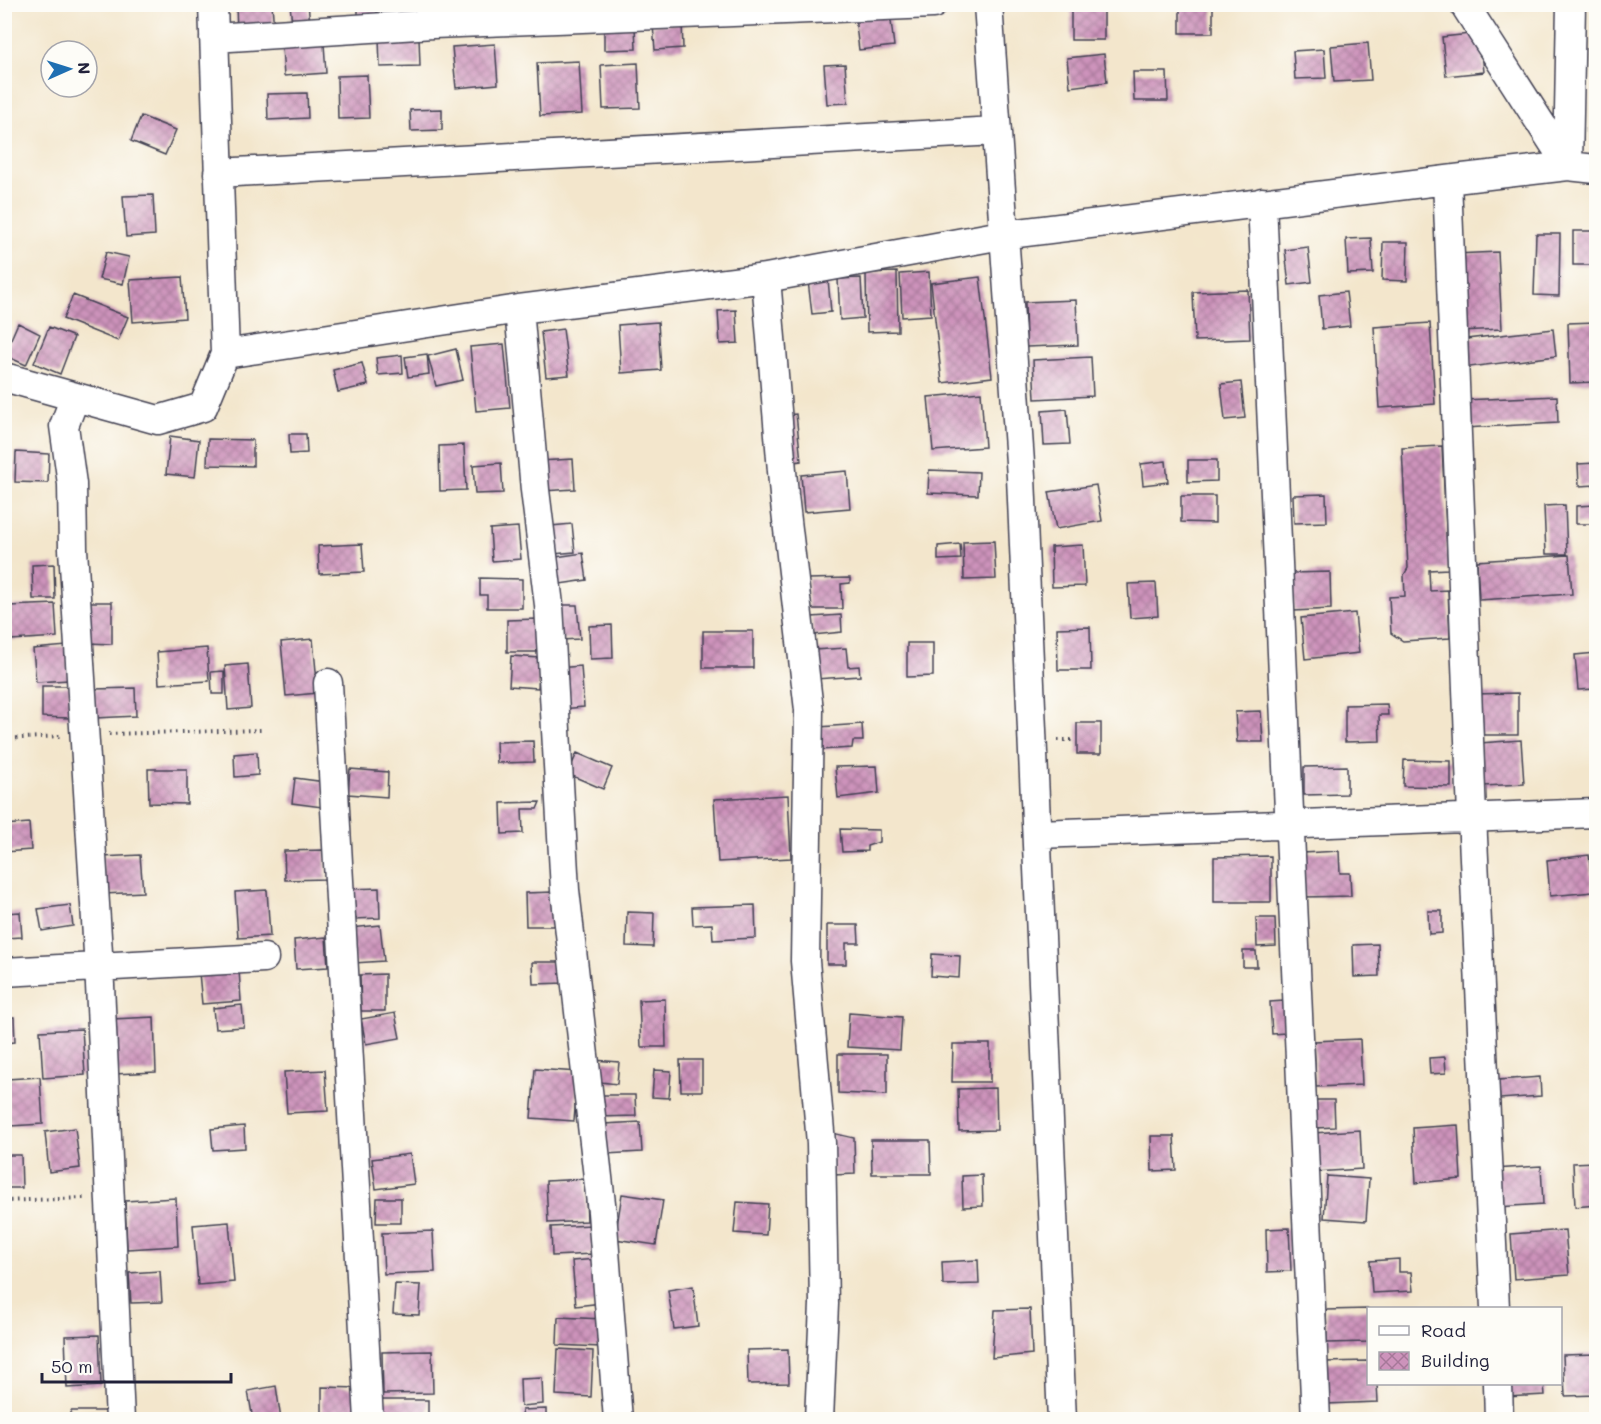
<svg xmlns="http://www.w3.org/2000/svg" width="1601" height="1424" viewBox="0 0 1601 1424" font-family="Mali,sans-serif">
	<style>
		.building { fill: url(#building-cross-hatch) }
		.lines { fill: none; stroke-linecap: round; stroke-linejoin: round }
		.street-casing { stroke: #413f51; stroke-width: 31 }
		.path { stroke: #413f51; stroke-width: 4; stroke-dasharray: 1.5 4.5; stroke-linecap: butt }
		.street { stroke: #fff; stroke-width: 28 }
	</style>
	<defs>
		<pattern id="building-cross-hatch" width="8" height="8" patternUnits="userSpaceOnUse" patternTransform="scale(1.5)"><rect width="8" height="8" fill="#cd93bb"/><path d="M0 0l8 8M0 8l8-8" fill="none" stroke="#a67899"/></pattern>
	</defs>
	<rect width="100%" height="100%" fill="#fdfcf7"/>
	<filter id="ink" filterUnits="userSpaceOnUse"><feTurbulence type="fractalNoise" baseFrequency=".0167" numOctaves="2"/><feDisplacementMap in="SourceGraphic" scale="12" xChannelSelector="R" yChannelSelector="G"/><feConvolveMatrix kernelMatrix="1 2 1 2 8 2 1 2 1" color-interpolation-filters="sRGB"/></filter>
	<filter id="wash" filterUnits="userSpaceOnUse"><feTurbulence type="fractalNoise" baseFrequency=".008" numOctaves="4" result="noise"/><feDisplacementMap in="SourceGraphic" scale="24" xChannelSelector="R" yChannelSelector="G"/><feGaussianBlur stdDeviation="1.35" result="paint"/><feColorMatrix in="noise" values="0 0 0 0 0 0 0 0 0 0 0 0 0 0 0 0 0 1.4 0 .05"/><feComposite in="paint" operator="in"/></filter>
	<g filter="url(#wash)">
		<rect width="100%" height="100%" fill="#f3e6cc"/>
		<g id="blocks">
			<!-- building -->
			<path class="building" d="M236,4H272L274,30L237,32Z
				M290,4H308L310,23L292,24Z
				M358,4H377V24H358Z
				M390,4H419L420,15L391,17Z
				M1180,4H1213V33H1180Z
				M1071,8L1104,9V40H1071Z
				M890,13L894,46L859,50L855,17Z
				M682,23L683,48L655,50L653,25Z
				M635,26L636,49L604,50V27Z
				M1480,33L1484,72L1446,76L1442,37Z
				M419,37L420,66L380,67L379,38Z
				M1368,43L1371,80L1334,82L1331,46Z
				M324,44L326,73L284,76L282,47Z
				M495,44L498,84L456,88L452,47Z
				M1324,49L1326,78L1295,79L1293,51Z
				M1104,54L1107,82L1070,87L1067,58Z
				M579,61L582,114L540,116L537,63Z
				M638,63L640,108L603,109L601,65Z
				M845,64L848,103L827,104L824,65Z
				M1133,72H1167L1168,101H1134Z
				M367,75L369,118L338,119L337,76Z
				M307,93L308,118L268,120L267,94Z
				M442,109V130L411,131L410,110Z
				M141,116L176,130L165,155L131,141Z
				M153,195L155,235L126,237L123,196Z
				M1573,231H1596V265H1573Z
				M1536,234H1560L1559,296L1534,295Z
				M1371,238L1373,273L1348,274L1346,239Z
				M1383,242H1408L1407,281L1382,280Z
				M1308,247L1312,282L1289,285L1285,250Z
				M106,252L129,257L123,284L99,279Z
				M1498,252L1502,329L1458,331L1455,254Z
				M897,272L898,331L867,332L866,273Z
				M929,272L931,315L902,317L900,274Z
				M182,277L185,318L133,322L130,280Z
				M980,277L992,377L942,383L931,283Z
				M861,278L863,318L840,320L838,279Z
				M828,279L831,312L812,314L808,281Z
				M1248,290L1250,339L1195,341L1193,292Z
				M1346,292L1350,326L1322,329L1319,295Z
				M73,295L128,317L118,341L63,319Z
				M1076,300L1078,345L1026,347L1025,302Z
				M736,310L738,343L720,344L718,311Z
				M658,322L661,370L621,373L618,325Z
				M1596,322V382L1570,383L1568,323Z
				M18,323L40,334L26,365L4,355Z
				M1430,323L1435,404L1379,408L1374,327Z
				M49,327L74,337L60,374L34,363Z
				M563,329L569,375L546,377L541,332Z
				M1553,329L1556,356L1462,368L1458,340Z
				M504,344L510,408L476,411L470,347Z
				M456,349L463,380L436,386L428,356Z
				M427,354L429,374L408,377L405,357Z
				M402,355L403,373L378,375L376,358Z
				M1091,357L1093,396L1035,399L1033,360Z
				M362,363L368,385L338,392L333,370Z
				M1241,382L1245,418L1225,420L1221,384Z
				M981,392L985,447L933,451L928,397Z
				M1557,396L1558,423L1464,428L1463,400Z
				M1067,409L1070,444L1044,445L1042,411Z
				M796,414L801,461L784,463L779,416Z
				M289,434H306L307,453L290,454Z
				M170,436L199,440L195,477L166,474Z
				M208,439L253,440V466L207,465Z
				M464,445L466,490L440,491L439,446Z
				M1442,446L1448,569L1429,570L1430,591L1448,590L1450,638L1403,641L1391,633L1389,597L1405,596L1404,575L1408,568L1402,448Z
				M16,452L49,454L48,483L15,482Z
				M573,459L575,489L542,491L540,461Z
				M1188,460H1217V481L1188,482Z
				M1166,461L1168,482L1143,485L1141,464Z
				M501,463L503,493L475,494L473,465Z
				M1596,463V485L1579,486L1578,464Z
				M929,470L979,472L978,495L928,493Z
				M847,471L850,508L804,512L801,475Z
				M1096,485L1102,521L1056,529L1049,492Z
				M1326,494L1327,522L1294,523L1293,495Z
				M1181,496H1215V523L1181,522Z
				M1565,505L1567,554H1546L1544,506Z
				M1596,505V524H1576V506Z
				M572,524L575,552L553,554L551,526Z
				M518,527L521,559L492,561L490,529Z
				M994,541L996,579L964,580L963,542Z
				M362,544L364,572L319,574L318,546Z
				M960,544L961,559L938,560V546Z
				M1083,545L1085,586L1052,587L1051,547Z
				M583,553L587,580L553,585L549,558Z
				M1569,555L1572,594L1479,600L1477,561Z
				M54,564L55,599H33L32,565Z
				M1330,572L1331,609L1294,611L1292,573Z
				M480,578L522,579V608H487V595H480Z
				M850,578V583L841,584L842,609H808V579Z
				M1156,583L1158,616L1130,618L1128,584Z
				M88,602H112V644L88,643Z
				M55,604L57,637L11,640L9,606Z
				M557,605H577L580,639L560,640Z
				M1355,613L1359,653L1305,659L1301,618Z
				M841,615L842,632L813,635L812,617Z
				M538,619V652H507V620Z
				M612,625L613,658L590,659L589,626Z
				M1090,627L1091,670H1058L1057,628Z
				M703,631H753V668H703Z
				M313,639L318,693L286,696L281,642Z
				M907,643H933V676L907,677Z
				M67,646L69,680L36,682L33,649Z
				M207,648L209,681L159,684L157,652Z
				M846,648L848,667L859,666L860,676L815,679L813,650Z
				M1596,653V689L1578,690L1575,655Z
				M511,656L540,658L538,688L509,686Z
				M248,664L251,708L228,710L225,666Z
				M581,666L584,707L561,709L557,668Z
				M224,671V694H212L211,672Z
				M42,686H70L69,718L42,717Z
				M135,688L136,716L95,718L94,689Z
				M1518,693V735H1475L1474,694Z
				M1387,704L1388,715H1379L1380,741L1345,742V705Z
				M1261,711L1263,742H1237L1235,712Z
				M1077,723H1101V754H1077Z
				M862,724L863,741H853L852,748L820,750L819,727Z
				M1521,740L1524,784L1483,786L1480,743Z
				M533,741L534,762L497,763L496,742Z
				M257,752L258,775L235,777L234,754Z
				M577,753L612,768L603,789L568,774Z
				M1404,760L1451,761V787L1403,786Z
				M877,766L879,793L838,798L835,767Z
				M1347,766V794L1304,795V767Z
				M148,769H187V804L149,803Z
				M350,769L388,772L387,797L348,794Z
				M295,778L325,782L322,807L292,803Z
				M788,795L791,858L718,862L714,799Z
				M540,802L537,809H522L523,833L502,834L501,803Z
				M29,823L31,850L4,852V825Z
				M840,829L879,830V842L867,846V851L842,852Z
				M325,850L326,879L285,880L284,851Z
				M1339,851L1340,873H1350L1351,896L1304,897L1303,853Z
				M140,855L143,892L104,894L102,857Z
				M1589,855L1593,892L1550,896L1547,860Z
				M1271,856V902H1214V857Z
				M379,888L380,918L352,919L351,889Z
				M267,890L270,936L238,938L235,892Z
				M554,892L555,926H526L525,893Z
				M70,905L73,926L42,931L38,909Z
				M755,905L756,938L713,940L712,924L693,925L692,907Z
				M1428,911H1442V933L1429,934Z
				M20,912L22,937L4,938V913Z
				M627,912L654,913L653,947L626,946Z
				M1256,918H1275L1276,946L1257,947Z
				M380,925L384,961L354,963L351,928Z
				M827,925H858L859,943H846V964H827Z
				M326,937L328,967L296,969L294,940Z
				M1378,944L1379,976L1354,977L1353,945Z
				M1243,951H1256L1257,967H1243Z
				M932,954L960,956L959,978L931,976Z
				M532,962H565V983L533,984Z
				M239,970L241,1001L202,1004L199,973Z
				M385,974V1011H361L360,975Z
				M665,999L666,1047H641L639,1000Z
				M1284,1001L1285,1033L1272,1034L1270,1002Z
				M242,1005L244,1027L215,1029L213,1008Z
				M395,1013L400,1038L366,1044L361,1019Z
				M849,1013L902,1017L900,1050L847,1047Z
				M4,1017H14L15,1042L4,1043Z
				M154,1017L156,1072L114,1074L112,1019Z
				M82,1029L85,1075L43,1078L40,1031Z
				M1360,1039L1362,1085L1316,1087L1314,1041Z
				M953,1044H990V1082H952Z
				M838,1054H887V1095L838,1093Z
				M1445,1057L1446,1073L1430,1074L1429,1058Z
				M594,1060L619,1062L617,1084L592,1081Z
				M680,1060H702V1091H681Z
				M535,1069L578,1072L574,1121L531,1118Z
				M325,1070L328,1111L287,1113L284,1072Z
				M654,1070L671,1071L669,1098L652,1097Z
				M40,1077L43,1124L10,1126L7,1079Z
				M1540,1077L1541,1096L1500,1099L1498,1080Z
				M996,1088L997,1130L959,1131L958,1089Z
				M597,1095H635L636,1116L597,1117Z
				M1314,1100H1334L1335,1127L1315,1128Z
				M640,1122L642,1152L605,1154L604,1124Z
				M1458,1125L1461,1179L1416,1183L1413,1128Z
				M244,1126L245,1148L213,1150L211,1129Z
				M75,1128L80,1168L49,1172L45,1132Z
				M1360,1130L1362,1169L1315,1172L1313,1133Z
				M832,1133L854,1138L855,1174L833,1175Z
				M1151,1136H1174L1176,1170L1152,1171Z
				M871,1140H930L931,1174H872Z
				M410,1154L414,1184L376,1189L372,1159Z
				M6,1155H21L22,1188H6Z
				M1596,1162V1205L1575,1207L1573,1163Z
				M1541,1166L1543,1204L1496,1207L1494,1169Z
				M982,1175L983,1206L963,1207L962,1176Z
				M1327,1176L1369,1179L1366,1221L1324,1218Z
				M585,1179L587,1221L548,1223L546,1181Z
				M622,1194L663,1200L656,1245L615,1239Z
				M176,1198L178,1246L127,1249L125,1201Z
				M377,1198H401V1223H376Z
				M737,1202L768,1204L766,1235L734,1233Z
				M229,1222L234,1282L198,1285L193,1225Z
				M592,1225L593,1254L552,1256L551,1227Z
				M1289,1228L1291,1271L1267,1272L1266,1229Z
				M1565,1230L1569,1275L1514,1279L1511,1234Z
				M433,1231L435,1272L384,1274L382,1233Z
				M597,1259L602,1303L576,1306L572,1261Z
				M1399,1259V1272H1411L1413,1291L1372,1293L1370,1261Z
				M978,1260L979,1284L943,1285L942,1262Z
				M160,1271L162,1302L131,1303L129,1273Z
				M395,1284L421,1285L419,1315L393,1314Z
				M693,1286L698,1326L674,1329L668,1290Z
				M1030,1309L1032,1354L992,1358L995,1310Z
				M1368,1309V1342L1327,1343L1326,1310Z
				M558,1317L603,1319L601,1347L557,1345Z
				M99,1335L101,1386L67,1388L65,1336Z
				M558,1349L593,1351L591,1397L556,1395Z
				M788,1349L789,1383L748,1384L747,1350Z
				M432,1351L433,1393L383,1394L382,1352Z
				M1596,1354V1395L1565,1396L1563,1355Z
				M1368,1361V1384H1377L1378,1402L1326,1404L1325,1362Z
				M542,1378L543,1404L521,1406L520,1379Z
				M1505,1384H1544L1545,1395L1506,1397Z
				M276,1386L281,1420H253L248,1391Z
				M322,1387L359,1388V1420H322Z
				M382,1400H428V1420H382Z
				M546,1409V1420H523L522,1410Z
				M71,1411H106L107,1420H71Z"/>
		</g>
	</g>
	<g filter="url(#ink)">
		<use href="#blocks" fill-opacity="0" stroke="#413f51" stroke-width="1.5"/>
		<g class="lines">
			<!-- street casing -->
			<g class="street-casing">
				<path id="street" d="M213,4L225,354
					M432,4L433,24L933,4
					M988,4L1021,477L1062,1420
					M1464,4L1568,166
					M214,38L433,24
					M1568,166L1571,4
					M218,173L996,131
					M1447,180L1472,816L1495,1308
					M1262,202L1316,1420
					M766,278L784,495L809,710L805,961L821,1143L824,1304L819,1420
					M519,309L535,490L549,605L565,890L602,1212L618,1420
					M4,377L158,420L203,407L225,354L519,309L766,278L1002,235L1463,178L1568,166L1596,169
					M75,397L64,426L72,484L73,549L100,985L120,1420
					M328,683L369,1420
					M1038,834L1596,813
					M4,972L264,958
					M1498,1384L1499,1420"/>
			</g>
			<!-- path -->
			<path class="path" d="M109,734L261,730
				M4,739L60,736
				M1058,740H1075
				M4,1201L85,1198"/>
			<!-- street -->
			<use href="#street" class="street"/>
		</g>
	</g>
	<!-- margin -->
	<rect width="1601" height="1424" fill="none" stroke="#fdfcf7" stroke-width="24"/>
	<!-- legend -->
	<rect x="1367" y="1307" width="195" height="78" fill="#fdfcf7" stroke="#a5a5ac" stroke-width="1.5"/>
	<rect x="1379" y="1326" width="30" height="9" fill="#ffffff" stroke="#a5a5ac" stroke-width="1.5"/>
	<text x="1421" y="1337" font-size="18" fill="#22223b">Road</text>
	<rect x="1379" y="1352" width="30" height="18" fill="url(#building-cross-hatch)" stroke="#a5a5ac" stroke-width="1.5"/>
	<text x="1421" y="1367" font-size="18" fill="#22223b">Building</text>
	<!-- north arrow -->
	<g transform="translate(69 69) rotate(87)"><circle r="28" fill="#fdfcf7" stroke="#a5a5ac" stroke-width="1.5"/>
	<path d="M0-4.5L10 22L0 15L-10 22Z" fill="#1f6fb2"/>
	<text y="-9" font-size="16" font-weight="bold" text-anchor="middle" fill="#22223b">N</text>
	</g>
	<!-- scale -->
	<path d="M42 1373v9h189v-9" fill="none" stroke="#22223b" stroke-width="3"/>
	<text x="51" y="1373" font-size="18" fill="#22223b" stroke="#fdfcf7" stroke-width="4.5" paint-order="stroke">50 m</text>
</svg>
